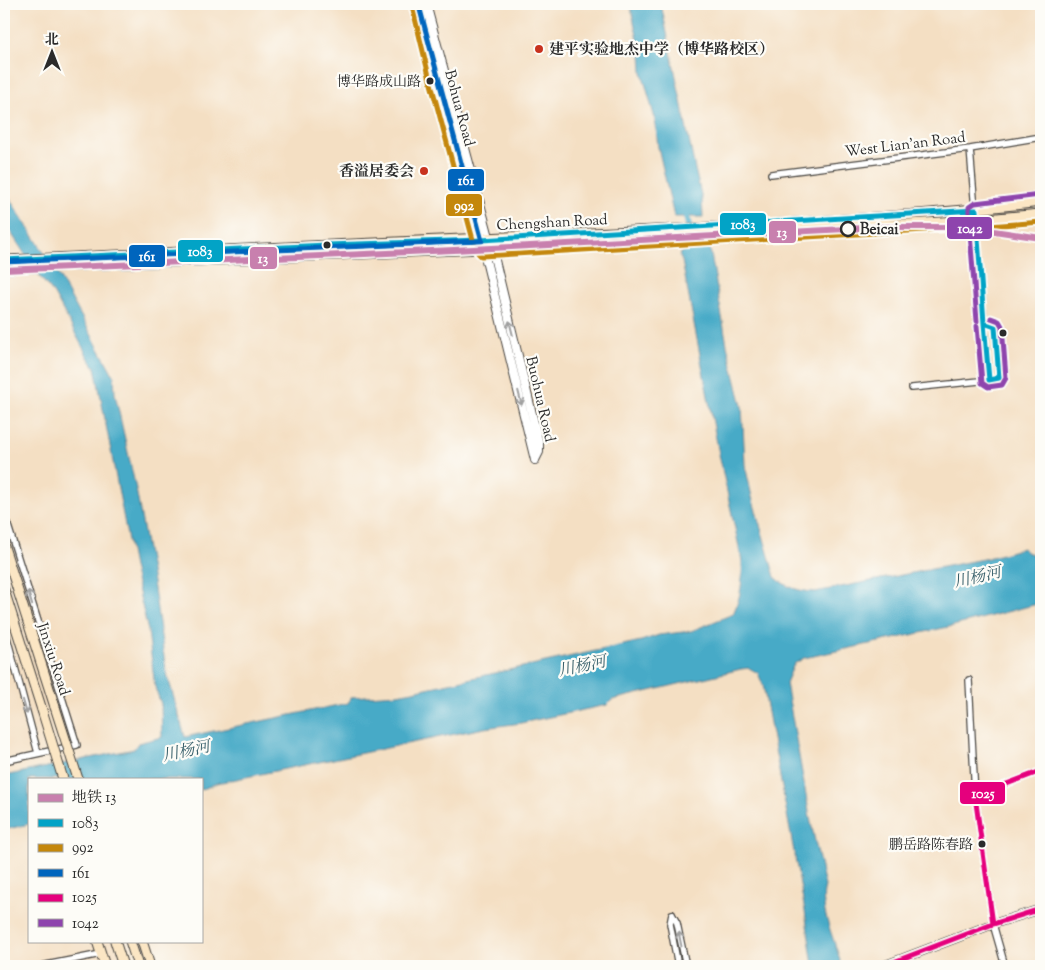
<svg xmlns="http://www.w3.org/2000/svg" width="1045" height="970" viewBox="0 0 1045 970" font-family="'Sorts Mill Goudy','Noto Serif SC',serif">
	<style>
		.water { fill: #47aac7; stroke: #396a79 }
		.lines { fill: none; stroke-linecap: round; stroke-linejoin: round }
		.canal { stroke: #47aac7; stroke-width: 7 }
		.minor-casing { stroke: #494642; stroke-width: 8 }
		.tertiary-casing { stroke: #494642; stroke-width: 10 }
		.secondary-casing { stroke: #494642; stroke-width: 11 }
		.minor { stroke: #fff; stroke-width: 5.5 }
		.tertiary { stroke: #fff; stroke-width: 8 }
		.secondary { stroke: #fbe6c4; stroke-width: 9 }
		.secondary-bridge-casing { stroke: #494642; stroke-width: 11; stroke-linecap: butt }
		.secondary-bridge { stroke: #fbe6c4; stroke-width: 9 }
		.bus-1-casing { stroke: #fdfcf7; stroke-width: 9 }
		.bus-2-casing { stroke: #fdfcf7; stroke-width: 9 }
		.bus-3-casing { stroke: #fdfcf7; stroke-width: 9 }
		.bus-4-casing { stroke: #fdfcf7; stroke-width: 9 }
		.bus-5-casing { stroke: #fdfcf7; stroke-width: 9 }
		.bus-1 { stroke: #02a3c6; stroke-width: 5 }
		.bus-2 { stroke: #c4870b; stroke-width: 5 }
		.bus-3 { stroke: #0065bd; stroke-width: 5 }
		.bus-4 { stroke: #e5007d; stroke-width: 5 }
		.bus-5 { stroke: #8e44ad; stroke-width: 5 }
		.metro-1-casing { stroke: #fdfcf7; stroke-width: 10 }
		.metro-1 { stroke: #c880ae; stroke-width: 6 }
		.oneway { stroke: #a0a0a0 }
		.poi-dot { fill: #c8321e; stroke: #fdfcf7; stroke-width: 2 }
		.bus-dot { fill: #2b2b2b; stroke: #fdfcf7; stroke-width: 2 }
		.stop-dot { fill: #fdfcf7; stroke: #2b2b2b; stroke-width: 2.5 }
		.labels { text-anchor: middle; stroke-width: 4.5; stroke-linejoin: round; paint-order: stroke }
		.bus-label { font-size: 14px; fill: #2b2b2b; stroke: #fdfcf7; text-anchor: end }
		.poi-label { font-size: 15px; font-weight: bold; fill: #2b2b2b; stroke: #fdfcf7; text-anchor: start }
		.street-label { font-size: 15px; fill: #2b2b2b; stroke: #fdfcf7 }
		.stop-label { font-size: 15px; font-weight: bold; fill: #2b2b2b; stroke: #fdfcf7; text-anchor: start }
		.water-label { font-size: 16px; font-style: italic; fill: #365e69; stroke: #fdfcf7 }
		.line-badge { stroke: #fdfcf7; stroke-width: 2 }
		.badge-label { font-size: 14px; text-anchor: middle; font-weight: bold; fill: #fff }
	</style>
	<rect width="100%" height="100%" fill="#fdfcf7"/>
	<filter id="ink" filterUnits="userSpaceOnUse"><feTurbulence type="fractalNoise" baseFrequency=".02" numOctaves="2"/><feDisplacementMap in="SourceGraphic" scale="10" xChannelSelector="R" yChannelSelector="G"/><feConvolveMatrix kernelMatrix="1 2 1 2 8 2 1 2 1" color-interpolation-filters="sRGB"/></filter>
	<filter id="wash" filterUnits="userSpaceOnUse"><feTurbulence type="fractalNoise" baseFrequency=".0096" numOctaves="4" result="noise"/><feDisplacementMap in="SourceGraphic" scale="20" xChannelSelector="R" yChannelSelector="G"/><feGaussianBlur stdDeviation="1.12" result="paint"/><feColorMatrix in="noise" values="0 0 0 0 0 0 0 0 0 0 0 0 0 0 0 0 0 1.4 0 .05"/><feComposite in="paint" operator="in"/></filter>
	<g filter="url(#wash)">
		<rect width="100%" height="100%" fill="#f4dfc3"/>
		<!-- water -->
		<path class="water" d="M630,4H661L695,169L702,199L703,217H674L658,147L655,119L642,72L641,53Z
			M4,190L59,276L114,376L115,394L136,489L153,582L166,670L185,737L348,703L352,697L397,694L413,691L641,641L659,635L691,631L733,614C741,597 743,580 742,561L720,459L682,261L679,255L682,252L709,243L727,345L742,406L745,465L752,497L775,577C787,588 799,591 815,592L988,558L1023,548L1026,552L1031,554L1041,552V603L953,626L804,658L794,664L786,683L811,823L825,886C818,911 837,942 841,966L813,965L805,911L763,685L758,673L749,668L741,669L612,700L607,705L521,723L484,728L217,783L201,790V779H29V824L4,830V776L134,749L138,743L162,737L161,704L155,687L148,631L133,567L95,367L88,357L54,294L39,276L4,222Z"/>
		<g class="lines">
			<!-- canal -->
			<path class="canal" d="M685,210L696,258"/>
		</g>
	</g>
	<g filter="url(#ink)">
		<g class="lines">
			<!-- minor casing -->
			<g class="minor-casing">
				<path id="minor" d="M771,174L970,149L1041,137
					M912,388L989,380L970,149
					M4,513L77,745L4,761
					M4,626L38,753
					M969,680L975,796L993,924L1005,966
					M975,796L1041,771
					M672,914L677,923L686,966
					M672,914L670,924L678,966
					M41,966L101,954"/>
			</g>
			<!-- tertiary casing -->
			<g class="tertiary-casing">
				<path id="tertiary" d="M419,4L437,78L481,240L535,460
					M426,4L492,248L539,443V452L535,460
					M883,966L993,924L1041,909"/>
			</g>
			<!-- secondary casing -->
			<g class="secondary-casing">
				<path id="secondary" d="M4,260C228,250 452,241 677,229C798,222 920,216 1041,202
					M4,269L483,249L976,220L1041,214
					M4,547L55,707
					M4,590L42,710
					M97,941L105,966
					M115,941L123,966
					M130,941L138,966
					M142,941L150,966"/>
			</g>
			<!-- minor -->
			<use href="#minor" class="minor"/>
			<!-- tertiary -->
			<use href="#tertiary" class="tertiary"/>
			<!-- secondary -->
			<use href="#secondary" class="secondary"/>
			<!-- secondary-bridge casing -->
			<g class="secondary-bridge-casing">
				<path id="secondary-bridge" d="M55,707L78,779
					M42,710L63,779"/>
			</g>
			<!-- secondary-bridge -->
			<use href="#secondary-bridge" class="secondary-bridge"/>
			<!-- bus-1 casing -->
			<g class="bus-1-casing">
				<path id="bus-1" d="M4,260L327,245L481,240L976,210L984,323
					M984,323L995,327L999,378L989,380Z"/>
			</g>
			<!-- bus-2 casing -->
			<g class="bus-2-casing">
				<path id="bus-2" d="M412,6L430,80L476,251L481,256L976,227L1041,222"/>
			</g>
			<!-- bus-3 casing -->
			<g class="bus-3-casing">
				<path id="bus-3" d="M4,262L482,241L419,6"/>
			</g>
			<!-- bus-4 casing -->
			<g class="bus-4-casing">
				<path id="bus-4" d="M993,924L975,796L1041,771
					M883,966L993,924L1041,909"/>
			</g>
			<!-- bus-5 casing -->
			<g class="bus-5-casing">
				<path id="bus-5" d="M977,321L969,221V207L975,203L1040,195
					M977,326L982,383L988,387L1002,385L1006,378L1002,326L999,321L991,318"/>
			</g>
			<!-- bus-1 -->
			<use href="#bus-1" class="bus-1"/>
			<!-- bus-2 -->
			<use href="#bus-2" class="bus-2"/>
			<!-- bus-3 -->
			<use href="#bus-3" class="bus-3"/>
			<!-- bus-4 -->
			<use href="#bus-4" class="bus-4"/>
			<!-- bus-5 -->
			<use href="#bus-5" class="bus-5"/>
			<!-- metro-1 casing -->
			<g class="metro-1-casing">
				<path id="metro-1" d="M4,270L454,250L884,227H967L1041,238"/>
			</g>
			<!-- metro-1 -->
			<use href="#metro-1" class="metro-1"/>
		</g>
		<!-- one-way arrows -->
		<defs><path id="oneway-shaft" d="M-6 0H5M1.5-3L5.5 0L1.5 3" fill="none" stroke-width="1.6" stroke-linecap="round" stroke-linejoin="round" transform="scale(1.25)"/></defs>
		<g class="oneway">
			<use href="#oneway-shaft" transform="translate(511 328) rotate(-104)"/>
			<use href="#oneway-shaft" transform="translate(520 398) rotate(76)"/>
			<use href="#oneway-shaft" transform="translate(30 598) rotate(-107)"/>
			<use href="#oneway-shaft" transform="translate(25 707) rotate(74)"/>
			<use href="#oneway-shaft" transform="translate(680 939) rotate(-101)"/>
		</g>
	</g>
	<!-- markers -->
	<g class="poi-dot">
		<circle cx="539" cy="49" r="5"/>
		<circle cx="424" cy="171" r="5"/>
	</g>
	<g class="bus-dot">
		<circle cx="430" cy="81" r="4.5"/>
		<circle cx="327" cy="245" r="4.5"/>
		<circle cx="1003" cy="333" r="4.5"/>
		<circle cx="982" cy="844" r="4.5"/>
	</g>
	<circle class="stop-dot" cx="848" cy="229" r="7"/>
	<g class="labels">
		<!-- bus labels -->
		<g class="bus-label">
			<text x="421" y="86">博华路成山路</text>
			<text x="973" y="849">鹏岳路陈春路</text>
		</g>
		<!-- poi labels -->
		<g class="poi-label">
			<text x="549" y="54">建平实验地杰中学（博华路校区）</text>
			<text x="414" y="176" text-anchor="end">香溢居委会</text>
		</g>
		<!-- street labels -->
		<g class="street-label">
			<text transform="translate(460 108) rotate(75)" y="5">Bohua Road</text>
			<text transform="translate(905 144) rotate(-7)" y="5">West Lian'an Road</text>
			<text transform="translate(552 222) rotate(-3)" y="5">Chengshan Road</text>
			<text transform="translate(541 399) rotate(77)" y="5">Buohua Road</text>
			<text transform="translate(54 659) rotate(72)" y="5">Jinxiu Road</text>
		</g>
		<!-- stop labels -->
		<g class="stop-label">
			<text x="860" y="234">Beicai</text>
		</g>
		<!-- water labels -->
		<g class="water-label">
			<text transform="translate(977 576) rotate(-13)" y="6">川杨河</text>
			<text transform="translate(582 665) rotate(-12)" y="6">川杨河</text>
			<text transform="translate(186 750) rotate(-12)" y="6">川杨河</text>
		</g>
	</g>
	<g class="line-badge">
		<rect x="447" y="168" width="38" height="24" rx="5" fill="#0065bd"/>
		<rect x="445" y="193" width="38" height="24" rx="5" fill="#c4870b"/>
		<rect x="719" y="212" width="48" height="24" rx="5" fill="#02a3c6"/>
		<rect x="946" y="216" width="47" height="24" rx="5" fill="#8e44ad"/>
		<rect x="768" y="220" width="29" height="24" rx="5" fill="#c880ae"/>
		<rect x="177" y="239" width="47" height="24" rx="5" fill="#02a3c6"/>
		<rect x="128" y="244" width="38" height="24" rx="5" fill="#0065bd"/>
		<rect x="249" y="246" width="29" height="24" rx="5" fill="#c880ae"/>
		<rect x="959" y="781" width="47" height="24" rx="5" fill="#e5007d"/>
	</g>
	<g class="badge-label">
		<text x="466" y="185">161</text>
		<text x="464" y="210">992</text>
		<text x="743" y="229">1083</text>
		<text x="970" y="233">1042</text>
		<text x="782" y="237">13</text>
		<text x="200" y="256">1083</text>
		<text x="147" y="261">161</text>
		<text x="263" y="263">13</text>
		<text x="983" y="798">1025</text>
	</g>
	<!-- margin -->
	<rect width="1045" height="970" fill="none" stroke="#fdfcf7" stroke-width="20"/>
	<!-- legend -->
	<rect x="28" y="778" width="175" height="165" fill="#fdfcf7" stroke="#a9a8a5"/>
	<rect x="38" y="794" width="25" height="8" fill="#c880ae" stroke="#a9a8a5"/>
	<text x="72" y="802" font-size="15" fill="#2b2b2b">地铁 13</text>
	<rect x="38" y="819" width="25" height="8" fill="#02a3c6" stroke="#a9a8a5"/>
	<text x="72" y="828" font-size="15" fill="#2b2b2b">1083</text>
	<rect x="38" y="844" width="25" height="8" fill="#c4870b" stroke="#a9a8a5"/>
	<text x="72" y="852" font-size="15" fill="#2b2b2b">992</text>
	<rect x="38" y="869" width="25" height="8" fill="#0065bd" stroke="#a9a8a5"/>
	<text x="72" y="878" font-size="15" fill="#2b2b2b">161</text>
	<rect x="38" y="894" width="25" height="8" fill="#e5007d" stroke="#a9a8a5"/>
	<text x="72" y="902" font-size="15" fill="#2b2b2b">1025</text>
	<rect x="38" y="919" width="25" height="8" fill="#8e44ad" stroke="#a9a8a5"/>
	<text x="72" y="928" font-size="15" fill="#2b2b2b">1042</text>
	<!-- north arrow -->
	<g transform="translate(52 52)" stroke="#fdfcf7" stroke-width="4" paint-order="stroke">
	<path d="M0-4L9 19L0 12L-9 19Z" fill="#2b2b2b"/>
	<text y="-8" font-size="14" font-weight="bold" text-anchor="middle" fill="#2b2b2b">北</text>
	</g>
</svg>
